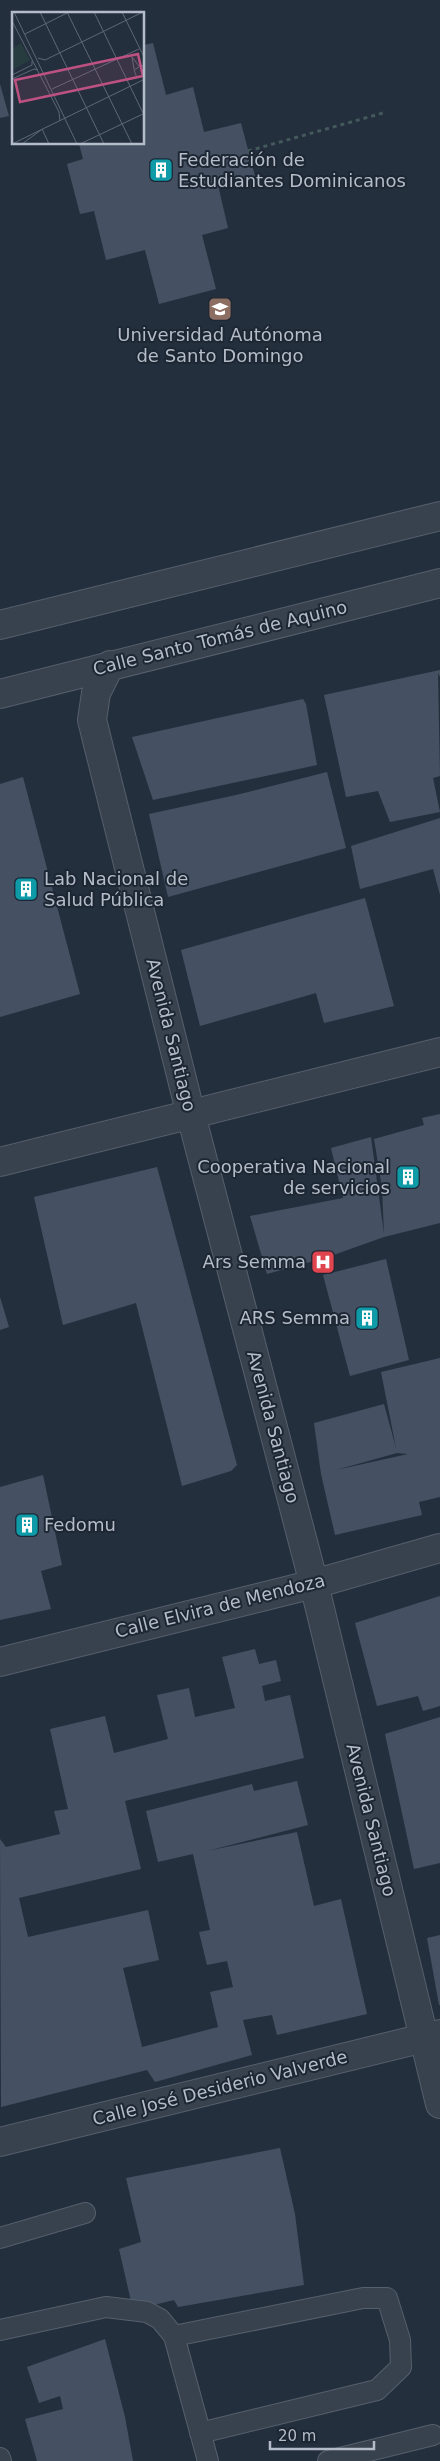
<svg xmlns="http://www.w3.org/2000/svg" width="440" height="2461" viewBox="0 0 440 2461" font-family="'DejaVu Sans',sans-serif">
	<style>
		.building { fill: #455162; fill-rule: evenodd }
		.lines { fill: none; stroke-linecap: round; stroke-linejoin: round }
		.service-casing { stroke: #565f6c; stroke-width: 22 }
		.minor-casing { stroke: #565f6c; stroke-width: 30 }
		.tertiary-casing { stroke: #565f6c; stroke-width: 30 }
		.path { stroke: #44595c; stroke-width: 3; stroke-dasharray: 4 4; stroke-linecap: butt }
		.service { stroke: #38414e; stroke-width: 20 }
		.minor { stroke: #38414e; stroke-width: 28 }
		.tertiary { stroke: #38414e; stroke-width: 28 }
		.labels { text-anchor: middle; stroke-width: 4; stroke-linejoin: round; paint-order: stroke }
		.poi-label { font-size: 18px; fill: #b4bcc9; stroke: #1d2633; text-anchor: start }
		.street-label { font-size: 18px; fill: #b4bcc9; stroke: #1d2633 }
		.inset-road { fill: none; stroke: #5e6776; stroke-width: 1 }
		.view { fill: #bd5182; fill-opacity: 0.15; stroke: #bd5182; stroke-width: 2.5 }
		.inset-edge { fill: none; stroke: #b4bcc9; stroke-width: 2.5 }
	</style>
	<rect width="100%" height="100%" fill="#242f3e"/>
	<!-- building -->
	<path class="building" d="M153,43L166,95L193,87L204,132L241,123L255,176L218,185L228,228L202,235L216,289L159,304L145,250L106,260L94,211L80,214L67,164L83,159L79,144H144V45Z
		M0,84L9,116L0,118Z
		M440,670V677L438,673L440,776L433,778L440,812L390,822L378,791L346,797L324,695Z
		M303,699L306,704L317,765L153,800L132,737Z
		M327,772L346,848L168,897L149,814L236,795Z
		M23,777L80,994L0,1017V784Z
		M440,818V895L433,869L360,889L351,846Z
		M365,898L394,1006L324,1023L316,993L200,1026L181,950Z
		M440,1114V1223L384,1237L325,1258L267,1274L250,1216L343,1198L331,1148L371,1137L384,1234L382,1188L374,1139L424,1125L422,1118Z
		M157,1167L237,1465L231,1471L182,1486L136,1303L63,1325L34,1197Z
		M386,1259L409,1360L350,1376L323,1275Z
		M0,1297L9,1327L0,1330Z
		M440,1358V1497L419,1502L422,1515L335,1535L321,1474L314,1423L384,1404L396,1448L381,1372ZM397,1453L408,1454L336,1470Z
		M43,1475L62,1565L41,1571L51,1609L0,1620V1487Z
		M440,1596V1706L423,1711L418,1696L377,1706L355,1623Z
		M255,1649L259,1664L276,1660L281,1681L262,1686L265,1701L290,1695L304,1758L125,1801L141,1869L19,1898L28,1937L148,1910L159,1960L123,1968L142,2047L218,2027L210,1992L233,1987L227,1961L207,1965L199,1932L210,1930L193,1854L158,1862L146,1811L252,1784L254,1791L297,1781L308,1825L207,1851L297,1832L314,1906L341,1899L367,2014L277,2035L272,2015L243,2020L252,2055L155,2082L147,2070L1,2107L0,1839L6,1847L60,1834L54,1811L68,1809L50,1729L105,1716L114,1753L168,1739L157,1695L189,1688L195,1717L235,1708L222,1657Z
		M440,1717V1863L414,1869L385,1734Z
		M440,1935V2005H439L427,1938Z
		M280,2148L295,2214L304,2285L178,2307L174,2300L133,2310L119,2249L141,2242L126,2178Z
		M105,2339L125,2417L133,2461H37L25,2419L63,2409L60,2396L39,2403L27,2367Z"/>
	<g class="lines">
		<!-- service casing -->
		<g class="service-casing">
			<path id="service" d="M0,2238L85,2213
				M0,2330L106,2307L147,2312L160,2319L174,2336L208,2461
				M174,2336L363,2298H387L400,2340L401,2367L377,2390L200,2433
				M0,2458L1,2461
				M328,2461L433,2435"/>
		</g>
		<!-- minor casing -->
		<g class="minor-casing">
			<path id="minor" d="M0,1162L440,1052
				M0,1662L314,1584L440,1548
				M0,2142L440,2034"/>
		</g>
		<!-- tertiary casing -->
		<g class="tertiary-casing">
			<path id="tertiary" d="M0,625L440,516
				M110,665L96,693L92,720L191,1115L314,1584L440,2104
				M0,694L440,583"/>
		</g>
		<!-- path -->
		<path class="path" d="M248,151L383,113"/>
		<!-- service -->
		<use href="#service" class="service"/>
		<!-- minor -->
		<use href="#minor" class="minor"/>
		<!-- tertiary -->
		<use href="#tertiary" class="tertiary"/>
	</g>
	<!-- icons -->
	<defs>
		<g id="building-square" transform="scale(1.25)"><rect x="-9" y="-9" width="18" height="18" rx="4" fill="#0f9aa8" stroke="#1d2633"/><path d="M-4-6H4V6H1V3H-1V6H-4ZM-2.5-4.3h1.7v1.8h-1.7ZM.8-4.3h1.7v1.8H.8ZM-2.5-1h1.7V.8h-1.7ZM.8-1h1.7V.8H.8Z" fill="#fff"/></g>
		<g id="university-square" transform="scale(1.25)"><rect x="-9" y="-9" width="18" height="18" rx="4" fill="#8d6e63" stroke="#1d2633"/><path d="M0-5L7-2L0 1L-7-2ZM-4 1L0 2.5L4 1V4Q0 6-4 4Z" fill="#fff"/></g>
		<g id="hospital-square" transform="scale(1.25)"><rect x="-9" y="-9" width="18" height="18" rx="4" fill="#e0444e" stroke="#1d2633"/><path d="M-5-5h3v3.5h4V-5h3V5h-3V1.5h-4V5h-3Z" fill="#fff"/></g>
	</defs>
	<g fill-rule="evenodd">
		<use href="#building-square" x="161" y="170"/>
		<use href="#university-square" x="220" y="309"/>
		<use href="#building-square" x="26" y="889"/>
		<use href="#building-square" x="408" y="1177"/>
		<use href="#hospital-square" x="323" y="1262"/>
		<use href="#building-square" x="367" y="1318"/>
		<use href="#building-square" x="27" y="1525"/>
	</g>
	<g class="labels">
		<!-- poi labels -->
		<g class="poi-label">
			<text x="178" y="166">Federación de<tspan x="178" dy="21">Estudiantes Dominicanos</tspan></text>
			<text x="220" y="341" text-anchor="middle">Universidad Autónoma<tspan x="220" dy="21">de Santo Domingo</tspan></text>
			<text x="44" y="885">Lab Nacional de<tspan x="44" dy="21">Salud Pública</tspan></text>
			<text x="390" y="1173" text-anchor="end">Cooperativa Nacional<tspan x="390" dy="21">de servicios</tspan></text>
			<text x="306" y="1268" text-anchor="end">Ars Semma</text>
			<text x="350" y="1324" text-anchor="end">ARS Semma</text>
			<text x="44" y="1531">Fedomu</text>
		</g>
		<!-- street labels -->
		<g class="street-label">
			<text transform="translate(220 638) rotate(-14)" y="6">Calle Santo Tomás de Aquino</text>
			<text transform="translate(171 1035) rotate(76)" y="6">Avenida Santiago</text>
			<text transform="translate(273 1427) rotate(75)" y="6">Avenida Santiago</text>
			<text transform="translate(220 1606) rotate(-14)" y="6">Calle Elvira de Mendoza</text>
			<text transform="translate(371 1820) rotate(76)" y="6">Avenida Santiago</text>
			<text transform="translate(220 2088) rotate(-14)" y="6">Calle José Desiderio Valverde</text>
		</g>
	</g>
	<!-- overview -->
	<g transform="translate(12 12)">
		<rect width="132" height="132" fill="#242f3e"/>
		<path d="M9,31L18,48L1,58L0,37Z" fill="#263c3f"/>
		<path class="inset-road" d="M2,0L65,132M28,0L92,132M55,0L120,132M82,0L131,101M110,0L133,47M0,9L47,100L48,109M13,22L57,0M26,46L33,48L131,0M122,57L120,45L127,54M133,58L130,53L122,58L125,66L133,63M0,63L20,53V49M0,67L22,57L26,58M40,77L127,37M30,117L37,132M0,132L133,67M10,132L29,118M68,132L133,101"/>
		<path class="view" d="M126,42L131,64L8,90L3,68Z"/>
		<rect width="132" height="132" class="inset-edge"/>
	</g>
	<!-- scale -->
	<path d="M270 2441v8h104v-8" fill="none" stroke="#b4bcc9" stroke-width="2.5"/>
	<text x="278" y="2441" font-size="15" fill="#b4bcc9" stroke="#1d2633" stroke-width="4" paint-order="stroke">20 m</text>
</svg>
